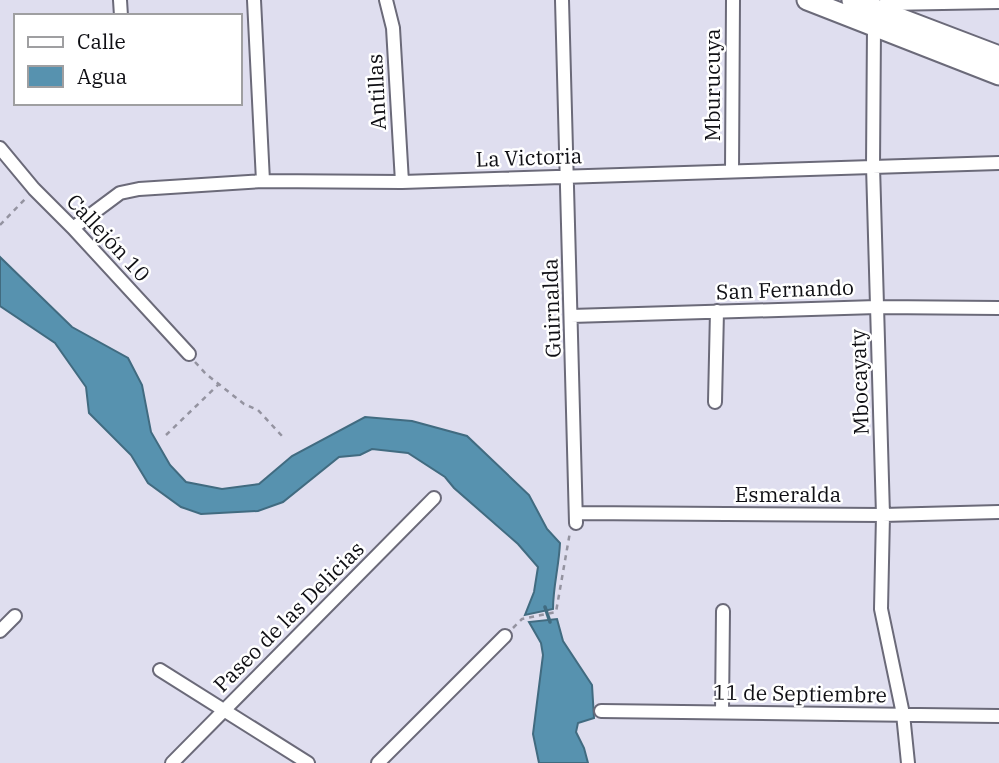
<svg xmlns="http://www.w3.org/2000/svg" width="999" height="763" viewBox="0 0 999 763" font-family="'IBM Plex Serif',serif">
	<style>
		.water { fill: #5792af; stroke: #416b80; stroke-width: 2 }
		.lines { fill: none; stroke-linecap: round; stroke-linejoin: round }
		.stream { stroke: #416b80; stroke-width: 3.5 }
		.minor-casing { stroke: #6b6a79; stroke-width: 16 }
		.primary-casing { stroke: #6b6a79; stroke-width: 23 }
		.path { stroke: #9493a0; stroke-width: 2.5; stroke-dasharray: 5 5; stroke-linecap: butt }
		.minor { stroke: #fff; stroke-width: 12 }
		.primary { stroke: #fff; stroke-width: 19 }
		.labels { text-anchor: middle; stroke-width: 5; stroke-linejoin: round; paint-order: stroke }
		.street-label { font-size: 21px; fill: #0f0f14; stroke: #fff }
	</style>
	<rect width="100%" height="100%" fill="#dfdeef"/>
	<!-- water -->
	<path class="water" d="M0,257L72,327L128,358L142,385L151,432L170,465L186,482L222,489L259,484L292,456L365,417L412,421L467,436L529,495L547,529L560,543C559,566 553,587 553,609L525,615L534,592L538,567L518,544L454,488L445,477L408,453L372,449L360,455L339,457L283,502L258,511L201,514L181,507L148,483L131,455L89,413L86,387L55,343L0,306Z
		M557,619L563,641L592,685L594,718L578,723L576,732L584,748L588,763H539L533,734L543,655L541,643L529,622Z"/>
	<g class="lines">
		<!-- stream -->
		<path class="stream" d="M545,607L550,622"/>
		<!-- minor casing -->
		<g class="minor-casing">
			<path id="minor" d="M120,0L121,16
				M254,0L263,181
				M386,0L393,28L402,182
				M562,0L576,523
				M887,0L874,27L873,166L883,515L881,609L903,714L908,763
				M886,4L999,2
				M0,148L34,189L73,228L189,354
				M732,171L733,0
				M73,228L120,193L139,189L263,181L402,182L999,163
				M571,316L877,307L999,308
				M715,402L717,311
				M576,513L883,515L999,512
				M0,631L15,616
				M160,670L308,763
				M601,711L999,716
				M722,712L723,611
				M172,763L434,498
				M378,763L505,636"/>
		</g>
		<!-- primary casing -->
		<g class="primary-casing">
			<path id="primary" d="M807,0L999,75
				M852,0L999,56"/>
		</g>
		<!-- path -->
		<path class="path" d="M0,225L27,197
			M195,362L206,374L244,404L258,410L282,436
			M166,435L219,384
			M513,628L522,619L556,612L570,532"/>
		<!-- minor -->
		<use href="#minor" class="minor"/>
		<!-- primary -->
		<use href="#primary" class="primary"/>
	</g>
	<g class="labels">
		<!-- street labels -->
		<g class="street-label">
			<text transform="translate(713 85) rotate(-90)" y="7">Mburucuya</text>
			<text transform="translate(377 92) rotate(-93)" y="7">Antillas</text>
			<text transform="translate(529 158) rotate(-2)" y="7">La Victoria</text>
			<text transform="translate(108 238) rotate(47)" y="7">Callejón 10</text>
			<text transform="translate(785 290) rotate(-2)" y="7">San Fernando</text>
			<text transform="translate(552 308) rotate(-92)" y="7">Guirnalda</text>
			<text transform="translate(860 382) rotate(-92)" y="7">Mbocayaty</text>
			<text x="788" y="502">Esmeralda</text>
			<text transform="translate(289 617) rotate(-45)" y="7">Paseo de las Delicias</text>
			<text transform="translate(800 694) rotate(1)" y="7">11 de Septiembre</text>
		</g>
	</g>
	<!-- legend -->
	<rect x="14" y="14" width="228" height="91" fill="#ffffff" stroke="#9f9fa1" stroke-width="2"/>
	<rect x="28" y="37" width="35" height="10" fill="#ffffff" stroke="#9f9fa1" stroke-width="2"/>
	<text x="77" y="49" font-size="21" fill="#0f0f14">Calle</text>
	<rect x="28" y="66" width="35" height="21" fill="#5792af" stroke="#9f9fa1" stroke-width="2"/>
	<text x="77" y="84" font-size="21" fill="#0f0f14">Agua</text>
</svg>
